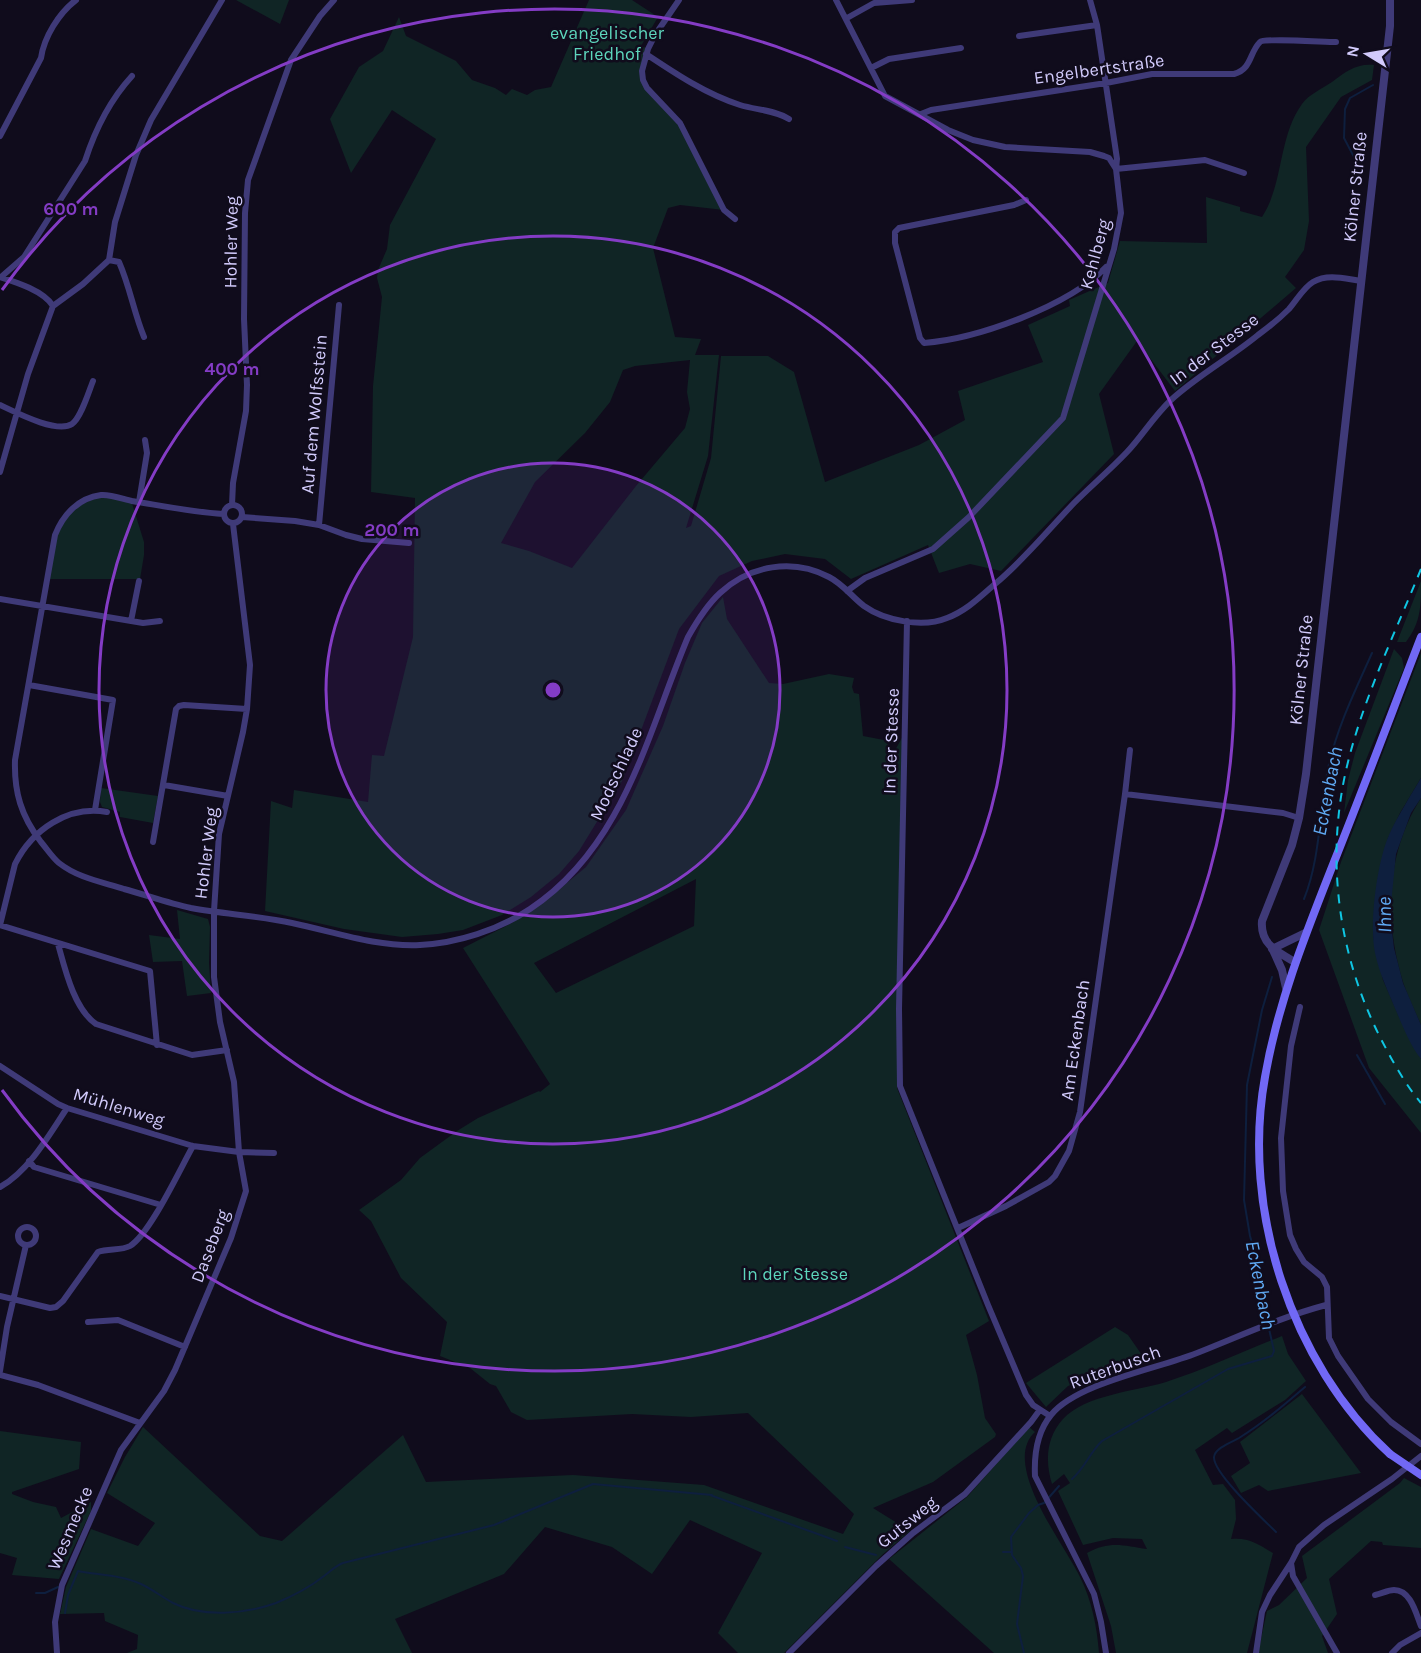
<svg xmlns="http://www.w3.org/2000/svg" width="1421" height="1653" viewBox="0 0 1421 1653" font-family="Karla,sans-serif">
	<style>
		.green { fill: #102525; fill-rule: evenodd }
		.water { fill: #0e1f3e }
		.lines { fill: none; stroke-linecap: round; stroke-linejoin: round }
		.stream { stroke: #0e1f3e; stroke-width: 2 }
		.minor { stroke: #3f3a78; stroke-width: 6 }
		.tertiary { stroke: #3f3a78; stroke-width: 8 }
		.secondary { stroke: #7168f5; stroke-width: 8 }
		.rail { stroke: #0fc6e3; stroke-width: 2; stroke-dasharray: 9 8; stroke-linecap: butt }
		.secondary-bridge { stroke: #7168f5; stroke-width: 8 }
		.ring { fill: none; stroke: #843cc5; stroke-width: 3 }
		.labels { text-anchor: middle; stroke-width: 5; stroke-linejoin: round; paint-order: stroke }
		.park-label { font-size: 18px; fill: #5dd5bc; stroke: #100c1c }
		.street-label { font-size: 18px; fill: #d2cbfc; stroke: #100c1c }
		.water-label { font-size: 20px; font-style: italic; fill: #60aaf4; stroke: #100c1c }
		.centre { fill: #843cc5; stroke: #100c1c; stroke-width: 3 }
		.ring-label { font-size: 18px; text-anchor: middle; font-weight: bold; fill: #843cc5; stroke: #100c1c; stroke-width: 5; stroke-linejoin: round; paint-order: stroke }
	</style>
	<rect width="100%" height="100%" fill="#100c1c"/>
	<!-- green -->
	<path class="green" d="M236,0H289L280,24Z
		M589,0H632L658,17L641,46L648,49L643,80L680,123L724,210L680,205L668,208L653,248L675,337L701,339L695,355H719L708,456L686,528L691,526L711,458L721,356H768L794,372L825,482L919,445L965,420L958,391L1043,362L1028,325L1070,306L1069,300L1108,283L1120,241L1207,243L1206,197L1240,207V211L1262,217C1284,183 1278,137 1302,104C1308,95 1323,88 1332,82C1345,72 1357,63 1374,65L1372,80L1341,97L1306,147L1309,221L1304,250L1285,277L1296,288L1175,391L1137,341L1099,394L1114,454L1001,571L970,564L939,573L928,545L851,579L825,559L785,554L752,561L719,576L679,629L622,781L579,851L559,874L531,897L502,915L463,930L438,934L402,937L344,929L265,911L271,801L292,808L294,790L368,802L372,755L384,756L413,637L415,498L371,492L373,386L382,297L377,278L378,270L387,249L390,225L436,139L392,110L351,173L330,119L359,67L383,51L399,17L406,36L456,61L472,80L495,88L506,95L512,89L527,95L535,90L551,87ZM690,360L687,392L690,409L685,428L636,486L572,568L529,551L501,543L535,482L585,433L610,402L623,370L635,366Z
		M102,495L131,500L144,542V555L140,579H47L55,535L70,510Z
		M1421,581C1421,607 1421,622 1406,642H1397Z
		M723,597L727,619L769,683L783,684L829,674L854,678L852,687L854,693L859,694L863,736L884,740L894,752L903,736L897,1088L989,1321L966,1335L977,1375L985,1418L996,1434L995,1437L933,1482L873,1508L910,1531L882,1555L784,1653H738L718,1633L762,1553L690,1520L652,1574L612,1547L545,1527L504,1574L395,1619L412,1653H127L137,1649L138,1635L105,1621L104,1613L60,1614L66,1587L91,1529L138,1546L155,1523L107,1493L125,1457L143,1427L260,1536L282,1541L403,1435L426,1482L573,1475L704,1485L843,1534L854,1514L748,1413L691,1417L632,1414L527,1420L511,1412L496,1386L490,1384L470,1368L440,1356L447,1322L401,1278L371,1221L359,1210L401,1180L420,1158L457,1131L478,1118L539,1091L540,1092L550,1084L463,948L512,923L550,897L586,867L626,810L663,726L685,663L702,623ZM696,879L694,926L556,993L534,963Z
		M1394,649L1402,658L1404,668L1344,813L1348,780L1355,753Z
		M1421,653V778L1400,813L1388,838L1376,892L1373,936L1383,980L1401,1021L1421,1059V1133L1369,1068L1319,930L1341,862Z
		M101,788L158,796L153,823L120,817V812L102,807L100,802Z
		M1421,798V1025C1415,1011 1408,997 1403,982C1384,920 1386,853 1421,798Z
		M177,910L208,919L210,927L209,963L211,993L187,996L182,961L153,962L149,935L180,939Z
		M1115,1327L1128,1335L1144,1358L1068,1386L1046,1407L1026,1383Z
		M1282,1336L1288,1354L1306,1381L1285,1400L1232,1433L1227,1428L1195,1450L1213,1485L1223,1484L1235,1500L1236,1519L1231,1539C1248,1537 1258,1544 1273,1553L1247,1653H1116L1111,1626L1087,1553C1110,1540 1125,1546 1147,1549L1142,1539L1113,1538L1083,1545L1058,1491L1070,1483L1064,1474L1052,1484C1045,1461 1046,1438 1063,1419C1085,1395 1136,1391 1166,1382C1206,1369 1244,1351 1282,1336Z
		M1302,1394L1361,1473L1268,1491L1259,1485L1241,1493L1231,1476L1250,1463L1240,1442Z
		M1029,1427L1035,1432C1000,1464 1065,1545 1080,1577C1092,1601 1097,1627 1099,1653H994L889,1559L967,1497Z
		M0,1431L81,1442L79,1469L12,1492V1494L33,1502L56,1507L61,1518L91,1502V1511L59,1579L12,1575L17,1558L0,1553Z
		M1404,1478L1421,1487V1548L1383,1545L1382,1542L1371,1541L1329,1579L1337,1614L1322,1636L1328,1653H1258L1267,1611L1279,1605L1307,1578L1302,1556L1400,1483Z"/>
	<!-- water -->
	<path class="water" d="M1421,778V798L1411,813L1396,854L1390,914L1394,948L1403,983L1421,1025V1059C1409,1044 1402,1024 1394,1006C1387,989 1379,972 1375,953C1369,924 1377,862 1389,835C1398,815 1410,797 1421,778Z"/>
	<g class="lines">
		<!-- stream -->
		<path class="stream" d="M1354,169L1355,159L1344,138L1345,109L1350,98L1373,85
			M1304,899C1321,857 1319,808 1329,764C1338,725 1356,689 1372,653
			M1357,1055L1385,1104
			M1072,1479C1085,1468 1090,1452 1102,1441L1228,1369L1272,1356L1274,1351L1263,1302L1264,1285L1250,1236L1244,1200L1247,1085L1262,1010L1272,977
			M1276,1532C1263,1519 1213,1473 1214,1457C1215,1448 1232,1442 1239,1438C1263,1423 1284,1405 1305,1387
			M845,1547L876,1555
			M1003,1552H1012
			M36,1593H45L58,1587
			M65,1613L68,1595L78,1571C98,1575 122,1575 141,1584C152,1589 162,1597 173,1603C203,1618 245,1614 276,1603C293,1596 310,1587 324,1576C331,1571 335,1566 343,1563L494,1525L593,1484L712,1495H710L837,1541
			M1024,1653L1017,1624L1023,1576L1021,1568L1012,1555L1011,1537L1029,1513L1038,1505L1044,1503L1059,1486"/>
		<!-- minor -->
		<path class="minor" d="M679,0L655,35L648,49L642,71L643,80L647,88L680,123L724,210L735,219
			M836,0L885,96L948,130L973,140L1005,147L1090,152L1104,156L1109,158L1116,169L1121,213L1114,249L1063,418L969,517L933,549L865,578L847,591
			M1090,0L1097,25L1117,159L1116,169L1205,160L1244,173
			M847,18L874,3L912,0
			M1019,36L1097,25
			M646,54C676,74 706,94 740,105C756,110 775,110 789,119
			M871,68L889,59L961,48
			M921,114L931,110L1106,83L1152,74H1234C1252,69 1249,53 1260,42C1264,38 1324,42 1336,42
			M0,136L41,58C44,37 59,13 76,0
			M1026,200L1014,205L899,228L895,232V243L920,338L924,343C977,339 1069,306 1106,267
			M109,260L119,262C130,287 134,313 144,337
			M0,277C16,282 44,291 53,306
			M1,277L24,257L85,161C95,130 110,100 132,76
			M53,306L83,284L109,260L115,222L136,155L151,120L222,0
			M0,405C15,412 57,434 72,424C81,418 89,391 93,381
			M0,472L28,374L53,306
			M139,502L147,453L145,440
			M224 514a9 9 0 1 1 18 0a9 9 0 1 1-18 0Z
			M232,505L233,483L246,411L247,385L244,319L245,213L248,180L291,60L320,16L334,0
			M223,514C192,512 163,506 132,501C123,499 110,494 101,495C78,498 63,515 55,535L15,760C14,792 21,816 41,842C47,849 52,857 59,863C78,878 102,882 124,889C146,895 168,903 191,908C224,914 259,916 292,923C335,932 375,947 420,945C458,943 498,930 530,909C624,847 647,734 688,637C697,621 707,605 720,593C750,565 793,558 829,577C843,584 852,597 864,606C885,621 923,628 947,618C966,611 980,597 995,584C1024,560 1048,530 1074,503C1091,486 1110,470 1127,452C1142,436 1154,416 1171,400C1197,376 1230,358 1258,335C1269,327 1280,318 1289,309C1297,300 1303,288 1313,282C1328,273 1346,279 1362,281
			M242,517L295,521L319,525L346,535L362,539L409,543
			M319,525L339,305
			M0,599L143,623L160,621
			M131,621L139,581
			M907,621L899,1009L900,1086L988,1305L1026,1395L1033,1405L1050,1416
			M29,685L113,700L95,810
			M1130,750L1125,794L1283,813L1299,818
			M164,785L228,796
			M153,842L176,709L179,706L184,705L247,709
			M0,925L150,971L157,1045
			M0,925L15,864C32,830 68,805 107,812
			M58,944C65,969 74,1009 96,1024L192,1055L227,1050
			M1300,1007L1291,1046L1281,1138L1283,1191L1290,1235L1296,1249L1304,1262L1322,1277L1327,1287L1329,1338L1338,1356L1368,1399L1391,1422L1421,1444
			M0,1066L58,1104L67,1108L193,1146L239,1152L274,1153
			M29,1161L34,1167L161,1205
			M0,1187C28,1172 50,1134 67,1108
			M18 1236a9 9 0 1 1 18 0a9 9 0 1 1-18 0Z
			M958,1228L1006,1206L1049,1182L1055,1176L1069,1151L1080,1112L1125,794
			M0,1296L50,1308L56,1307L63,1301L98,1252C108,1248 121,1251 130,1246C150,1234 180,1169 193,1146
			M88,1322L118,1320L185,1347
			M0,1371L7,1327L26,1245
			M0,1375L38,1385L140,1423
			M1291,1563L1293,1576L1337,1653
			M1375,1595C1381,1594 1388,1590 1394,1590C1411,1590 1416,1614 1421,1626
			M57,1653L55,1622L62,1585L121,1450L164,1391L175,1370L231,1238L246,1191L239,1152L234,1082L220,1022L214,977V911L219,834L243,732L247,709L250,665L233,524
			M789,1653L876,1566L913,1533L965,1494L1031,1422L1039,1411
			M1106,1653L1101,1622L1094,1594L1035,1476C1034,1455 1037,1432 1051,1415C1077,1383 1157,1369 1197,1353C1240,1336 1281,1317 1326,1305
			M1256,1653L1262,1612L1270,1595L1291,1563L1299,1547L1324,1525L1392,1479L1421,1456
			M1392,1653L1400,1645L1421,1633"/>
		<!-- tertiary -->
		<path class="tertiary" d="M1272,949L1305,933
			M1273,950L1282,970L1286,988
			M1295,962C1277,952 1260,944 1262,921L1292,845L1299,818L1306,774L1390,26V0"/>
		<!-- secondary -->
		<path class="secondary" d="M1390,1454C1291,1363 1241,1209 1265,1077C1278,1002 1306,933 1334,862C1364,787 1392,712 1421,637"/>
		<!-- rail -->
		<path class="rail" d="M1421,569C1395,633 1363,699 1347,766C1325,859 1338,956 1382,1041C1393,1062 1405,1084 1421,1103"/>
		<!-- secondary-bridge -->
		<path class="secondary-bridge" d="M1390,1454L1421,1475"/>
	</g>
	<!-- distance rings -->
	<circle cx="553" cy="690" r="227" fill="#843cc5" fill-opacity=".12"/>
	<g class="ring">
		<circle cx="553" cy="690" r="227"/>
		<circle cx="553" cy="690" r="454"/>
		<path d="M2 290A681 681 0 1 1 2 1090"/>
	</g>
	<g class="labels">
		<!-- park labels -->
		<g class="park-label">
			<text x="607" y="39">evangelischer<tspan x="607" dy="21">Friedhof</tspan></text>
			<text x="795" y="1280">In der Stesse</text>
		</g>
		<!-- street labels -->
		<g class="street-label">
			<text transform="translate(1099 69) rotate(-8)" y="6">Engelbertstraße</text>
			<text transform="translate(1355 187) rotate(-84)" y="6">Kölner Straße</text>
			<text transform="translate(231 242) rotate(-89)" y="6">Hohler Weg</text>
			<text transform="translate(1095 254) rotate(-75)" y="6">Kehlberg</text>
			<text transform="translate(1214 349) rotate(-37)" y="6">In der Stesse</text>
			<text transform="translate(314 414) rotate(-85)" y="6">Auf dem Wolfsstein</text>
			<text transform="translate(1301 670) rotate(-84)" y="6">Kölner Straße</text>
			<text transform="translate(891 741) rotate(-88)" y="6">In der Stesse</text>
			<text transform="translate(616 774) rotate(-65)" y="6">Modschlade</text>
			<text transform="translate(206 853) rotate(-83)" y="6">Hohler Weg</text>
			<text transform="translate(1075 1040) rotate(-82)" y="6">Am Eckenbach</text>
			<text transform="translate(119 1107) rotate(17)" y="6">Mühlenweg</text>
			<text transform="translate(210 1246) rotate(-69)" y="6">Daseberg</text>
			<text transform="translate(1115 1367) rotate(-20)" y="6">Ruterbusch</text>
			<text transform="translate(907 1522) rotate(-39)" y="6">Gutsweg</text>
			<text transform="translate(70 1528) rotate(-67)" y="6">Wesmecke</text>
		</g>
		<!-- water labels -->
		<g class="water-label">
			<text transform="translate(1327 791) rotate(-79)" y="7">Eckenbach</text>
			<text transform="translate(1384 915) rotate(-91)" y="7">Ihne</text>
			<text transform="translate(1261 1285) rotate(79)" y="7">Eckenbach</text>
		</g>
	</g>
	<circle cx="553" cy="690" r="9" class="centre"/>
	<g class="ring-label">
		<text x="71" y="215">600 m</text>
		<text x="232" y="375">400 m</text>
		<text x="392" y="536">200 m</text>
	</g>
	<!-- north arrow -->
	<g transform="translate(1367 54) rotate(281)" stroke="#100c1c" stroke-width="4.5" paint-order="stroke">
	<path d="M0-4.5L10 22L0 15L-10 22Z" fill="#d2cbfc"/>
	<text y="-9" font-size="16" font-weight="bold" text-anchor="middle" fill="#d2cbfc">N</text>
	</g>
</svg>
